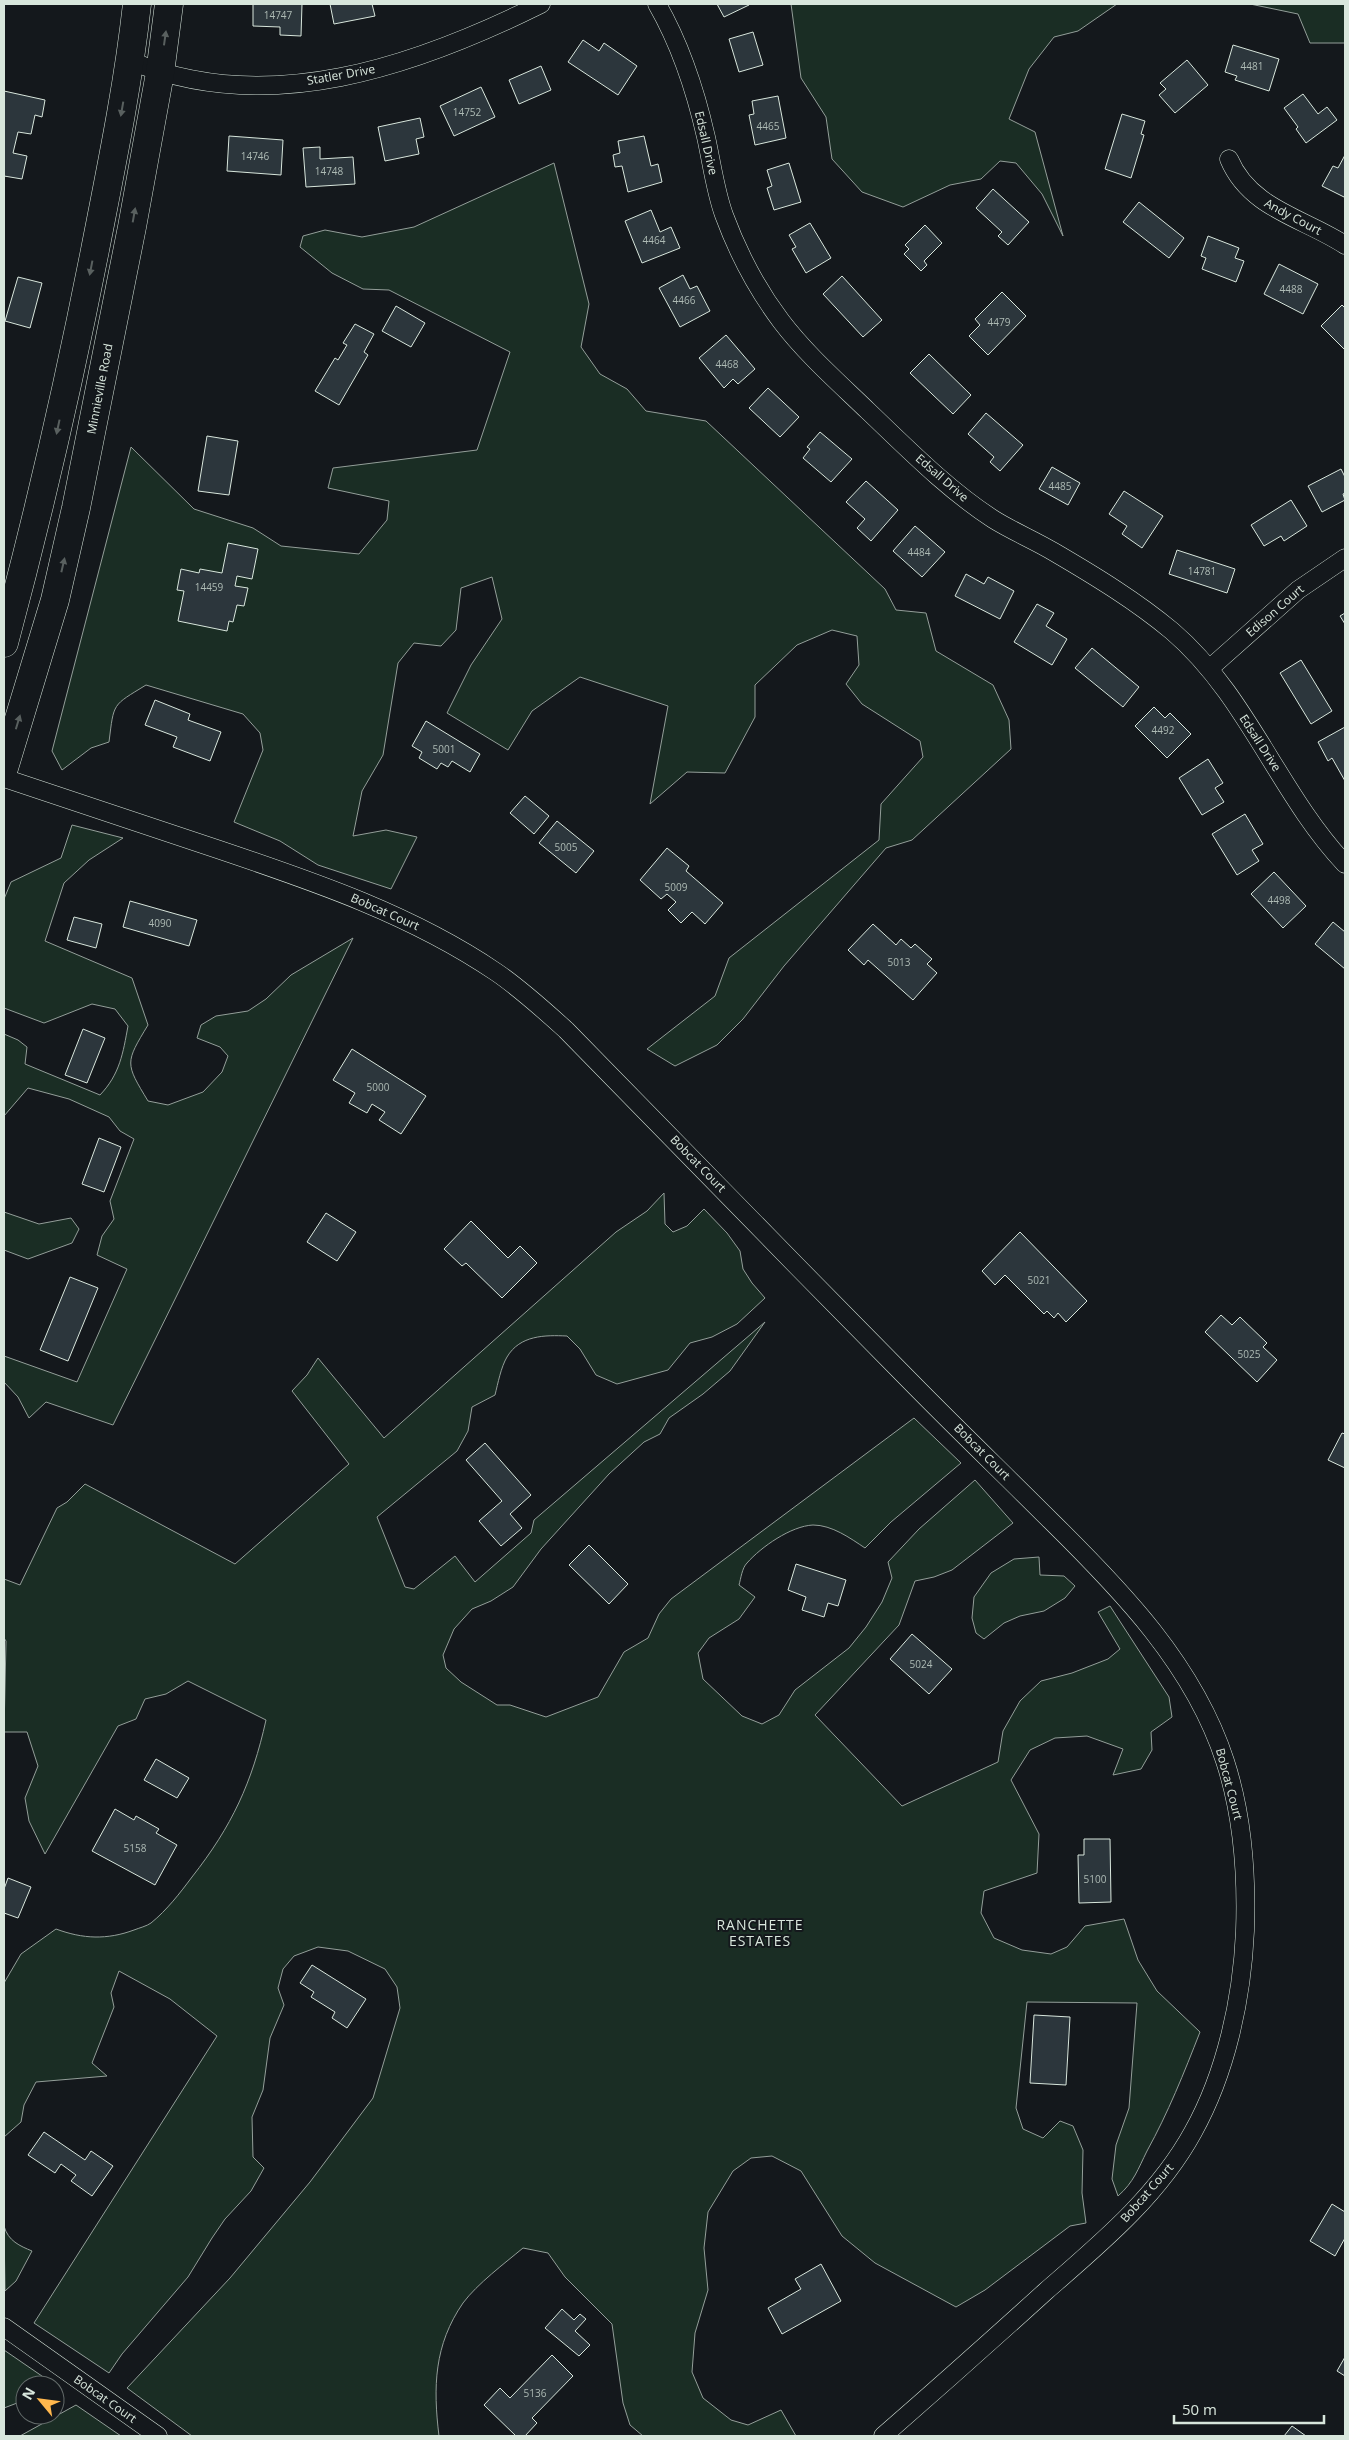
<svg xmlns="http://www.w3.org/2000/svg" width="1349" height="2440" viewBox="0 0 1349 2440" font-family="'Open Sans',sans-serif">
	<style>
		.green { fill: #1a2d24; stroke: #939e99 }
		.building { fill: #2c363c; stroke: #d8e6dc }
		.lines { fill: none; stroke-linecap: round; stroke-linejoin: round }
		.street-casing { stroke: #d8e6dc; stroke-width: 19 }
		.primary-casing { stroke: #d8e6dc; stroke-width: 29 }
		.street { stroke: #14181c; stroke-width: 18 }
		.primary { stroke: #14181c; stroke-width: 28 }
		.oneway { fill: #59605f }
		.labels { text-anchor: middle; stroke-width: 4; stroke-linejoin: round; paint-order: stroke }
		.number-label { font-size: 10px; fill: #adbab4 }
		.street-label { font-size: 12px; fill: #d8e6dc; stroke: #14181c }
		.neighbourhood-label { font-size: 14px; letter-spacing: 1px; fill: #d8e6dc; stroke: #14181c }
	</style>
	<rect width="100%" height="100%" fill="#14181c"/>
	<!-- green -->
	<path class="green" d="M791,4H1117L1078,31L1054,37L1029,69L1009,119L1035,132L1063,236L1042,194L1016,163L1000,161L981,179L950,185L903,207L862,192L832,159L826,117L801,78Z
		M1250,4H1345V43H1310L1298,14Z
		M554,163L589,304L581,347L600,374L627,389L646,411L706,421L885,589L896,610L926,613L936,651L993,685L1009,720L1011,749L912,840L886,848L784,966L743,1019L717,1045L675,1066L647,1049L715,996L729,958L879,840L881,804L923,757L920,741L862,704L846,684L859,665L857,636L832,630L797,645L755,685V717L725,773L687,772L650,804L668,706L580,677L532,711L508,750L447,713L471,665L502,619L492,577L461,588L456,630L441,646L414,643L398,663L383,755L362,791L353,836L386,830L417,837L391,889L318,865L280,841L234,822L263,750L260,733L243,714L146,685C112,706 114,702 109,742L91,748L62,770L52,751L131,447L194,509L253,528L281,546L359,554L387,520L389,501L328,488L333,468L477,450L510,352L389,290L363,289L332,273L300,247L303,236L325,230L362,237L414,227Z
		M72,825L123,838L89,860L64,883L45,941L132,978L148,1025C125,1063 125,1063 148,1101L168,1105L203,1092L222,1072L228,1056L220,1047L197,1038L201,1025L216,1016L248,1011L266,999L291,975L353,938L113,1425L46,1402L29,1418L18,1397L4,1382V1356L77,1382L127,1269L97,1255L102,1236L114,1219L110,1201L134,1139L120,1131L109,1117L69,1099L28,1088L4,1116V1034L18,1040L27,1047L25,1064L100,1095C120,1074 123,1053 128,1026L115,1009L92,1004L44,1023L4,1008V899L11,882L61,858Z
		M664,1193L665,1224L673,1232L687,1226L704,1209L727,1233L740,1251L743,1269L752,1283L765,1298L737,1324L712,1337L690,1343L668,1370L617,1384L596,1375L580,1349L567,1336C545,1335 520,1335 507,1357C501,1367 498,1383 495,1395L472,1407L468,1431L457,1451L377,1517L405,1587L414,1589L455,1556L475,1582L531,1533L534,1520L765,1322L730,1371L703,1394L669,1418L660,1434L644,1442L609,1474L541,1549L513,1587L491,1601L472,1609L454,1629L443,1655L446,1668L461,1682L497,1705H510L546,1717L598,1697L624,1652L648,1638L659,1614L671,1599L914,1418L961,1463L891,1522L865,1548C850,1538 832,1525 813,1525C791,1526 761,1547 747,1563C742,1568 741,1578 739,1585L755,1597L739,1619L709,1638L698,1653L703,1679L742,1716L762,1724L779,1715L795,1690L849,1648L866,1627L882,1602L892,1578L888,1562L919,1529L975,1480L1013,1523L952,1570L934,1577L915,1581L899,1625L815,1715L902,1806L998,1762L1003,1731L1020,1701L1041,1681L1072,1673L1108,1659L1120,1649L1098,1612L1110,1606L1169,1697L1172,1717L1151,1732L1152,1750L1141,1769L1113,1775L1123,1749L1087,1736L1055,1738L1030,1750L1011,1780L1039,1834L1037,1873L984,1891L981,1913L994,1938L1022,1950L1051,1954L1067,1947L1085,1926L1124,1919L1138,1960L1157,1991L1200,2032C1184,2073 1168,2113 1147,2151C1138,2169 1134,2182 1118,2196L1112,2179L1116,2145L1129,2108L1137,2003L1027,2002L1016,2108L1023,2129L1043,2138L1060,2121L1073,2126L1083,2150L1082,2193L1086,2223L1070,2226L985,2290L956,2307L875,2263L842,2236L801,2171L772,2156L751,2158L733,2171L708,2212L704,2248L708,2290L695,2333L692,2372L703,2398L731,2420L748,2425L781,2410L796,2436H643L630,2425L623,2403L612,2324L565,2277L548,2253L523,2248C505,2263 477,2284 463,2303C434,2345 433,2387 439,2436H192L127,2388L230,2278L310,2182L373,2098L400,2008L397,1987L385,1969L348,1951L318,1947L294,1956L283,1969L278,1988L284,2005L270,2038L263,2090L252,2117L253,2157L264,2168L251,2191L225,2219L212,2238L188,2277L122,2354L109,2373L34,2323L217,2036L170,1999L119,1971L111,1993L114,2007L92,2063L107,2076L36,2082L24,2105L21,2122L4,2137V1983L21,1954L56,1929C83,1939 107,1940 134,1930C139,1928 147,1926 151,1923C167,1910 180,1893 192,1877C232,1826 252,1783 266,1720L188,1681L166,1694L145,1699L136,1719L118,1726L45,1854L29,1821L25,1798L38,1766L27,1732H4L6,1641L4,1638V1579L20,1585L57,1508L67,1502L85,1484L235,1564L349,1464L292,1391L307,1375L318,1358L384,1438L616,1232L647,1211Z
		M4,1212L39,1224L71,1218L79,1229L72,1243L28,1259L4,1250Z
		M1039,1557L1040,1575L1064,1576L1075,1586L1065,1598L1044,1611L1020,1616L1004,1623L984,1639L976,1633L972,1618L974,1597L991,1573L1014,1559Z
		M4,2226C8,2241 20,2246 32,2251L16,2281L5,2291Z
		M4,2350L55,2385H25V2400L4,2408Z
		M76,2405L121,2436H20Z"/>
	<!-- building -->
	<path class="building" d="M253,4H302L301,36L280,35V27L253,26Z
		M330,4H372L375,16L334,24Z
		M717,4H748L749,5L724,17Z
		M753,32L763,65L739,72L729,39Z
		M583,40L599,51L604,43L637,66L618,95L568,62Z
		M1233,45L1279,59L1269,91L1235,80L1237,76L1225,72Z
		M1187,60L1208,85L1175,113L1159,95L1166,89L1160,83Z
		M541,66L551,90L519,104L509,80Z
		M481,87L495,117L454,136L440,106Z
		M4,91L45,100L42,117L35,115L31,134L18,132L13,153L27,156L22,179L4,176Z
		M1303,94L1318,114L1327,107L1337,120L1306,143L1296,129L1298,127L1284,108Z
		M778,96L786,138L755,145L749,115L754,114L752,101Z
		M1122,114L1145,121L1141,134L1144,135L1131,178L1105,169Z
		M420,118L424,137L416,139L419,154L385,161L378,127Z
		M229,136L283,140L281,175L227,171Z
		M644,136L651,166L658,164L662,182L628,192L622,166L615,167L613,155L620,153L618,141Z
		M320,147V159L353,157L355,184L306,187L303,148Z
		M1345,155V195L1344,197L1322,186L1333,166L1338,168Z
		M789,163L801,202L774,210L767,188L772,186L767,170Z
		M993,189L1029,222L1008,245L998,236L1002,232L976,208Z
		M1139,202L1184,238L1169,258L1123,222Z
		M651,210L660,232L671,227L680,248L642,263L625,221Z
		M810,223L831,258L806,273L792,249L796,247L789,235Z
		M925,225L942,243L924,261L927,265L921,271L904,254L909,249L905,245Z
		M1208,236L1239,248L1235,258L1244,261L1236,282L1202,269L1206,258L1201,256Z
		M1279,264L1318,284L1303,314L1264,294Z
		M683,275L690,289L697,286L710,311L680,327L659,288Z
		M842,276L882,320L863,337L823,294Z
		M18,277L42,283L30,328L5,321Z
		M1002,292L1026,316L988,355L969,336L980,325L975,319Z
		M1342,305L1345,308V350L1321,326Z
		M396,306L425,323L411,347L382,331Z
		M355,324L374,334L364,352L368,355L339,405L315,391L335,358L338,360L347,345L343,343Z
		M726,335L755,369L738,384L733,379L724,388L699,358Z
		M929,354L971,395L953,414L910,373Z
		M768,388L799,417L780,437L749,408Z
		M986,413L1023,445L1000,471L990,462L994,457L968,434Z
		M820,432L852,459L831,482L803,458L810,449L807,447Z
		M207,436L238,441L229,495L198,491Z
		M1052,467L1080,483L1068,505L1039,489Z
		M1341,469L1345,477V493L1343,494L1345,500L1322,512L1308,486Z
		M866,481L898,510L871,541L857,528L865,519L846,502Z
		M1124,491L1163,516L1142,548L1122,534L1127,526L1109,514Z
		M1291,500L1307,526L1284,541L1281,536L1264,546L1251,525Z
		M915,526L945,552L922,577L893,551Z
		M228,543L258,549L252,579L237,576L235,586L248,588L244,606L237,605L233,622L229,621L227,631L178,621L184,591L177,590L181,569L199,573L200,569L222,573Z
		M1177,550L1235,569L1227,593L1169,574Z
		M966,574L984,584L988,577L1014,591L1000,619L955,596Z
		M1037,604L1054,613L1046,626L1067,639L1052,665L1014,642Z
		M1345,613V624L1340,616Z
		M1092,648L1139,687L1123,707L1075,668Z
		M1301,660L1332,711L1311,724L1280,673Z
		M155,700L190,714L188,720L221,732L210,761L173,747L177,737L145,725Z
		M1154,707L1165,718L1170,713L1191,734L1167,758L1135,726Z
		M426,721L480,754L470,772L452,761L448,767L441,763L437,769L419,758L422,752L412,746Z
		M1345,727V781L1332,758L1328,761L1318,742Z
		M1208,759L1223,783L1215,788L1224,802L1202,815L1179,778Z
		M525,796L549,816L534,834L510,813Z
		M1245,814L1263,844L1252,850L1259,861L1237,875L1212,834Z
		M557,821L594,851L576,873L539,843Z
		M667,848L689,866L686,871L723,903L705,924L692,912L681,923L668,910L676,902L667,894L661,899L640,880Z
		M1274,872L1306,906L1283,928L1251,894Z
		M130,901L197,920L189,946L123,927Z
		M74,917L102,924L96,948L67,940Z
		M1333,922L1345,932V969L1315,944Z
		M873,924L896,945L901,939L911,948L915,944L932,959L927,964L937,973L913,1000L868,960L864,965L848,950Z
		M83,1029L105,1038L87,1083L65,1075Z
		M352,1049L426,1096L401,1134L379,1120L385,1112L372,1104L367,1113L349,1103L355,1093L333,1080Z
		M99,1138L121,1147L104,1192L82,1184Z
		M326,1213L356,1232L337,1261L307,1242Z
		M471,1221L508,1258L520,1246L537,1263L502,1298L466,1263L462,1266L444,1249Z
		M1020,1232L1087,1301L1066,1322L1058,1313L1054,1318L1047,1311L1044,1314L1005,1275L995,1285L982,1271Z
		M70,1277L98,1288L68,1361L40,1350Z
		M1221,1315L1232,1325L1240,1317L1267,1343L1263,1347L1277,1360L1257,1382L1205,1332Z
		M1342,1433L1345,1434V1468L1328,1460Z
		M485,1443L531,1495L510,1514L522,1528L501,1546L479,1521L502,1501L466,1460Z
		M589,1545L628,1584L609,1604L569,1565Z
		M796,1564L846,1580L838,1606L828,1603L824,1617L802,1610L806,1597L788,1590Z
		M912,1634L952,1669L929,1694L890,1659Z
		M156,1759L189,1778L177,1798L144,1780Z
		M115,1809L134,1820L136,1816L159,1829L156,1833L177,1845L155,1885L92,1851Z
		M1084,1839H1110L1111,1902L1079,1903L1078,1855H1084Z
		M8,1878L31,1887L18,1918L4,1913V1889Z
		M312,1965L366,1999L347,2028L332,2018L335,2012L311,1997L314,1992L300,1983Z
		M1034,2015L1070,2017L1066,2085L1030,2083Z
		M44,2132L85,2160L91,2151L113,2166L92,2196L71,2181L76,2175L61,2164L55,2173L28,2155Z
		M1332,2204L1345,2212V2238L1335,2256L1310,2241Z
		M821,2264L841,2301L782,2334L768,2308L801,2289L795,2279Z
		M562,2309L574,2320L580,2314L586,2319L575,2331L590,2345L579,2356L545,2328Z
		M552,2355L573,2376L532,2418L537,2423L525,2436H516L484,2405L500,2388L510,2398Z
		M1345,2357V2376L1337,2371Z
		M1292,2426L1306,2436H1284Z"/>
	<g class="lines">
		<!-- street casing -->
		<g class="street-casing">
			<path id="street" d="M657,4C680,44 696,93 706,137C712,164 715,190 724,215C738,253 757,289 781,321C806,354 838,382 868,411C908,449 947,489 993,519C1012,531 1034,540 1054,552C1095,576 1136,601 1172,631C1247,695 1279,794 1345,864
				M131,61C268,118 416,66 541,4
				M1229,159C1250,209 1304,218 1345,245
				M1209,669L1298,590L1345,558
				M4,778C76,802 148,826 220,850C315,882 412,915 496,972C521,989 544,1010 566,1030C681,1147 794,1264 909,1380C956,1428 1004,1474 1051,1521C1121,1590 1194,1665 1225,1761C1243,1816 1247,1874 1245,1931C1242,1999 1226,2073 1193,2132C1158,2196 1100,2244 1046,2291C992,2340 938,2388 883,2436
				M4,2327L158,2436"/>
		</g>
		<!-- primary casing -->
		<g class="primary-casing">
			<path id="primary" d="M4,643C39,513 69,382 95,250C111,168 128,86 137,4
				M4,768L55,600L76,508L132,227L160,73L169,4"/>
		</g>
		<!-- street -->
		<use href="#street" class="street"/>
		<!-- primary -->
		<use href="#primary" class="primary"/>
	</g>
	<!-- one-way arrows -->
	<defs><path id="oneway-solid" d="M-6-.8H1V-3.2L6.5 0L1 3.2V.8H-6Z" transform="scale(1.25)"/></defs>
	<g class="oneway">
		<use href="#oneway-solid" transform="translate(165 38) rotate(-82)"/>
		<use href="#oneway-solid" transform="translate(122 109) rotate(100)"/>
		<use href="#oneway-solid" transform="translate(134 215) rotate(-80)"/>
		<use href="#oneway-solid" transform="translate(91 268) rotate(101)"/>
		<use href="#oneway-solid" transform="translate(58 427) rotate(102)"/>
		<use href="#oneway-solid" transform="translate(63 565) rotate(-77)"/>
		<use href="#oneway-solid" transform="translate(18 722) rotate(-73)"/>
	</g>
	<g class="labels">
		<!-- number labels -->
		<g class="number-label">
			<text x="278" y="19">14747</text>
			<text x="1252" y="70">4481</text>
			<text x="467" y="116">14752</text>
			<text x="768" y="130">4465</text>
			<text x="255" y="160">14746</text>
			<text x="329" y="175">14748</text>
			<text x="654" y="244">4464</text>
			<text x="1291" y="293">4488</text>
			<text x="684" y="304">4466</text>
			<text x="999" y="326">4479</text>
			<text x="727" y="368">4468</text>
			<text x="1060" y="490">4485</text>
			<text x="919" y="556">4484</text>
			<text x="1202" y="575">14781</text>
			<text x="209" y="591">14459</text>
			<text x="1163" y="734">4492</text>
			<text x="444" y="753">5001</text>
			<text x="566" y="851">5005</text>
			<text x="676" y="891">5009</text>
			<text x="1279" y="904">4498</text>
			<text x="160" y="927">4090</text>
			<text x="899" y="966">5013</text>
			<text x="378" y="1091">5000</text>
			<text x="1039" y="1284">5021</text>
			<text x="1249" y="1358">5025</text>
			<text x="921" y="1668">5024</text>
			<text x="135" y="1852">5158</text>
			<text x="1095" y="1883">5100</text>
			<text x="535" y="2397">5136</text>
		</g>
		<!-- street labels -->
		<g class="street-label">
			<text transform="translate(341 75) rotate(-10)" y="4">Statler Drive</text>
			<text transform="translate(706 143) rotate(77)" y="4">Edsall Drive</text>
			<text transform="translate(1293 217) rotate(28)" y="4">Andy Court</text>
			<text transform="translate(100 389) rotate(-79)" y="4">Minnieville Road</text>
			<text transform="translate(942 478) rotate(41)" y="4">Edsall Drive</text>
			<text transform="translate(1275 611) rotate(-41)" y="4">Edison Court</text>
			<text transform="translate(1260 743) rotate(57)" y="4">Edsall Drive</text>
			<text transform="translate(385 912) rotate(24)" y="4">Bobcat Court</text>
			<text transform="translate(698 1164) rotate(46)" y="4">Bobcat Court</text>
			<text transform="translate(982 1452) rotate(45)" y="4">Bobcat Court</text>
			<text transform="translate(1229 1784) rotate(75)" y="4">Bobcat Court</text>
			<text transform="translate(1147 2193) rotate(-49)" y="4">Bobcat Court</text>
			<text transform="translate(105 2399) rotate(35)" y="4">Bobcat Court</text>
		</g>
		<!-- neighbourhood labels -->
		<g class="neighbourhood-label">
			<text x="760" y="1930">RANCHETTE<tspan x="760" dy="16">ESTATES</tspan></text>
		</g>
	</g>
	<!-- border -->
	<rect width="1349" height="2440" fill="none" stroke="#d8e6dc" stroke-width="10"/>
	<!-- north arrow -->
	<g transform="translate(40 2400) rotate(299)"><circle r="24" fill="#14181c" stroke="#626a69"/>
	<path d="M0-4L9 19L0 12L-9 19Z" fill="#ffb74d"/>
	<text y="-8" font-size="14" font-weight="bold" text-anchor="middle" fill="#d8e6dc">N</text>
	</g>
	<!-- scale -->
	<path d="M1174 2415v8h150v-8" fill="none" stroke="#d8e6dc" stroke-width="2.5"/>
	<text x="1182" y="2415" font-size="15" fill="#d8e6dc" stroke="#14181c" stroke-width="4" paint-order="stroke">50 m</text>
</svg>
